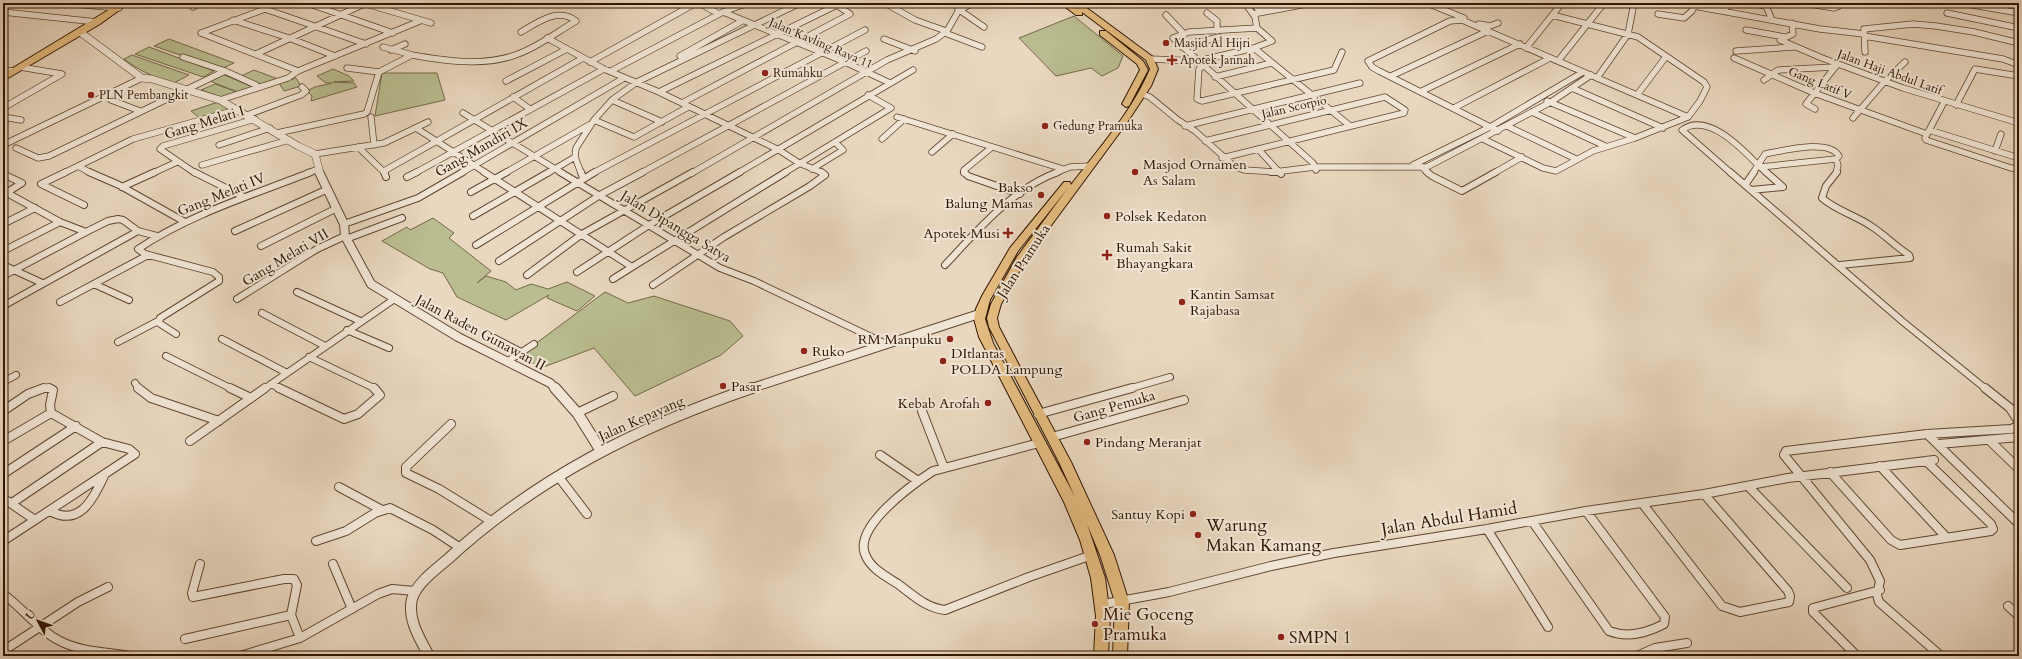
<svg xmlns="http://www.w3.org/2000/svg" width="2022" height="659" viewBox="0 0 2022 659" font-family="Cardo,serif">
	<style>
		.green { fill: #b9bd90; stroke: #756948 }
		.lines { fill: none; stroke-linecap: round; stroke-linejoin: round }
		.minor-far2-casing { stroke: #5f4630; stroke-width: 7 }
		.minor-far1-casing { stroke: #5f4630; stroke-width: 8 }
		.minor-casing { stroke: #5f4630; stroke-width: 10 }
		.tertiary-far2-casing { stroke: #5f4630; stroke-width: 8 }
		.tertiary-far1-casing { stroke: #5f4630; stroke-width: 10 }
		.tertiary-casing { stroke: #5f4630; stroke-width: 12 }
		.primary-casing { stroke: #311500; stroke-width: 2 }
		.trunk-casing { stroke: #311500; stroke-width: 2 }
		.minor-far2 { stroke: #f1e5d5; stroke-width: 5.5 }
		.minor-far1 { stroke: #f1e5d5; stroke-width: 6 }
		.minor { stroke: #f1e5d5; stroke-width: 8 }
		.tertiary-far2 { stroke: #f1e5d5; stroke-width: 7 }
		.tertiary-far1 { stroke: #f1e5d5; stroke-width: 8 }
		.tertiary { stroke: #f1e5d5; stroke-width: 10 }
		.primary { fill: #e4bc80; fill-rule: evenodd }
		.trunk { fill: #e4bc80; fill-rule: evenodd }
		.poi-dot { fill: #8f2418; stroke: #f1e5d5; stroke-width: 1.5 }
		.labels { text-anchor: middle; stroke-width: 4; stroke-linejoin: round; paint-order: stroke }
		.far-street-label { font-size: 12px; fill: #311500; stroke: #f1e5d5 }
		.far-poi-label { font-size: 12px; fill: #311500; stroke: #f1e5d5; text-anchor: start }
		.street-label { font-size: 14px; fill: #311500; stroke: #f1e5d5 }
		.poi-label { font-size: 14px; fill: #311500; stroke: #f1e5d5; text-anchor: start }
		.near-street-label { font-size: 17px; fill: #311500; stroke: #f1e5d5 }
		.near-poi-label { font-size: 17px; fill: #311500; stroke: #f1e5d5; text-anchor: start }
	</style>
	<rect width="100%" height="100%" fill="#e9d7bf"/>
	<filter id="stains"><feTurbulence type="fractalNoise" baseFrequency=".005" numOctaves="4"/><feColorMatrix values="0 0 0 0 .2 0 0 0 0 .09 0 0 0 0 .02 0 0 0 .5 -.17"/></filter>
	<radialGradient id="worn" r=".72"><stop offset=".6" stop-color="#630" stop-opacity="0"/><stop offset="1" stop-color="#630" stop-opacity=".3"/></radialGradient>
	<!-- green -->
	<path class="green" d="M1074,16L1123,56L1118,68L1102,76L1091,68L1056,76L1019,38Z
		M169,39L234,63L221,69L154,46Z
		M149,47L214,71L203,77L135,54Z
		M132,55L189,75L174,83C155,78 140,71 124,59Z
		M333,69L349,76L354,81L333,82L354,83L357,87L311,101L312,96L307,91L315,87L332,83H326L317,76Z
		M254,70L278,79L261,85L241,76Z
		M382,73H437L445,100L375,116Z
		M222,74L253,87L238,92L207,80Z
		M296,78L301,86L284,91L279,83Z
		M215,84L237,92L222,97L201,90Z
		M218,102L232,110L201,119L191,111Z
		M433,218L454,233L449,238L491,271L477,283L486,276L506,282L516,290L531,284L548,289L567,282L595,296L577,311L547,298L549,295L506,320L457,297L443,273L430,269L382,241L407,227L410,230Z
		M605,292L628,303L654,296L730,321L743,336L721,355L635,396L594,348L541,368L519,356Z"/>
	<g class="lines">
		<!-- minor-far2 casing -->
		<g class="minor-far2-casing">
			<path id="minor-far2" d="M62,3L119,8
				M307,3L393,33
				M363,3L431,23
				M699,3L719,14
				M725,3L732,8
				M885,3L915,20L946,31
				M1253,3L1257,8H1268
				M1427,3L1464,18
				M1690,3L1694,6L1820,29L1864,34
				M1724,3L1726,11
				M1751,3L1766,6L1772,20
				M1804,3L1834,8L1839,6L1840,3
				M1961,3L2019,13
				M193,7L199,3
				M265,9L366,44
				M958,9L984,27
				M3,12L97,22
				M723,12L845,62L890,83
				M1207,13L1217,21V31
				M1947,13L2019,28
				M1253,14L1312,3
				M1658,14L1684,18L1692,11L1694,6
				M1166,15L1184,34
				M233,20L289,38L335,56
				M1792,23L1793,34L1780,40L1822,58L1903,88L2019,123
				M1479,24L1490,26L1498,23
				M1257,28L1189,32L1173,38L1313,163L1316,170
				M1746,30L1785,37
				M201,33L298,71
				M201,33L265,9L272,3
				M945,33L982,47
				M1864,36L2003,59L2019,65
				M547,38L604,69L659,92L779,150L799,163L823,173
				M884,39L915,51
				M1182,47L1219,37
				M1254,48L1349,125
				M1526,48L1562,3
				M391,50L405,44
				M1736,51L1794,47
				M1865,52L1864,29L1913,24L1936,26L1974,32L2019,43
				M256,54L364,4
				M412,55C446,61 485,67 518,54C538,47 557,32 576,21C558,7 538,22 521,32
				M680,56L742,21
				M183,57L225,71L256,85
				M1734,58L1814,93L1927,134
				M1150,59L1198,61L1254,48L1272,41L1257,28L1255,17L1245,3
				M1558,61L1604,3
				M590,62L696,3
				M1203,66L1199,69L1197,99L1202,101L1334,70L1342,52
				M347,68L379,72L412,55L383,47
				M3,70L14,71
				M611,71L723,12L748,3
				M1391,76L1488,31
				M1215,77L1272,63
				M1597,78L1628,34L1634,3
				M1764,80L1778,70L1834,67
				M506,81L567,49
				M1572,88L1663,128
				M1422,91L1520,44
				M659,92L837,5
				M1142,94L1150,97L1178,120L1195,131L1234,166L1244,170L1274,172L1315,167H1427L1551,102L1591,75
				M1637,95L1665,58
				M513,97L530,109
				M111,100L140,111
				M220,100L288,78L298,71L420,21
				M612,100L662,122
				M1547,101L1635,138
				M1944,102L1925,138L1926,140L2011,168L2019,169
				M682,103L850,14L834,3
				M1956,105L1975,69L2019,76
				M3,108L62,74L20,67
				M1454,108L1550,58
				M1815,109L1806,104L1836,66
				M1532,112L1605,146
				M463,113L562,173
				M247,115L301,95L306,91L302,87
				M3,117L21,120
				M371,117L374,145
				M897,117L1063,169
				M1853,118L1885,81L1905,62
				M594,120L634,137L688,107
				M1185,126L1360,83
				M1507,126L1576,159
				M416,128L486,173
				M1929,130L2019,158
				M1498,131L1379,71L1372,67L1368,61L1450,21L1462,20L1688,117
				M277,133L364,114L367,112L379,72
				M882,139L904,119
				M1483,139L1543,168L1556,171L1593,151L1635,138L1688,117L1700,101L1707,87L1704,82L1638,37L1552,15
				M1205,141L1385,97L1405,110L1404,113L1222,158
				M3,145L142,78
				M219,145L270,128
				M358,147L385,173
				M16,148L38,158L49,156L225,71
				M1258,149L1280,173
				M1995,151L2001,134
				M932,152L953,134
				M315,154L384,143L428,122
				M202,165L289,140
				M1413,165L1490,127L1583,72
				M1421,166L1428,173
				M80,167L91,173
				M1760,167L1767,173
				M812,169L843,150L835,142
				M384,171L583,58
				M64,173L133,139L236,110
				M153,173L177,162
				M195,173L160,149L163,146L255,119
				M308,173L318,169
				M415,173L604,69
				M461,173L624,78
				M505,173L589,125
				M548,173L575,157
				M581,173L575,157L576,148L594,120L612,100L637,82L800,3
				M593,173L865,30
				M641,173L866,51
				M692,173L887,60L936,39L947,31L959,10L973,3
				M738,173L913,70
				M784,173L891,108L868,95
				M964,173V170L992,147
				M1055,173L1070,167L1090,166
				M1494,173L1522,157
				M1731,173L1682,130C1708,111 1743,150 1760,167L1836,159
				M1753,173L1765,154C1782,151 1829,138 1839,156L1836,159L1838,165L1836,173"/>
		</g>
		<!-- minor-far1 casing -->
		<g class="minor-far1-casing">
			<path id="minor-far1" d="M66,172L41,184L84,205
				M89,172L119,185L185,222
				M194,172L244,197
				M384,172L386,177
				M484,172L632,267L786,172
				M560,172L720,268L754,281L884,343
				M581,172L583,178
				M964,172L968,176L1020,194
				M1271,172H1276
				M1279,172L1281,174
				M1427,172L1432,176L1462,191L1496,172
				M1730,172L1902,321L1986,389
				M1837,172L1826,186L1822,198C1837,211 1855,215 1871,226C1885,235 1895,246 1909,255L1910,258L1840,265
				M3,174L22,183L3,195
				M407,177L417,172
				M1745,185L1754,172
				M122,187L155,172
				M1751,190L1783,187L1766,172
				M471,192L507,172
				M7,193L60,222L86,232L108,221L118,219L123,220L138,231L157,236
				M473,216L549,172
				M3,224L35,208
				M344,224L418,198L463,172
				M235,231L328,189
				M346,239L402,218
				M476,245L595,172
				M261,246L337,208
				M3,251L60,222
				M499,261L600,195L643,172
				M3,265L42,283
				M945,265C977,231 1013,188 1058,172
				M577,272L649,225L740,172
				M527,275L582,234L693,172
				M3,276L86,232
				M613,279L632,267
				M94,284L129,300
				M653,285L724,237L810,186L825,175L821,172
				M297,292L360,321
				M237,299L317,249L345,236
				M60,302L148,255
				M3,306L138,231
				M262,313L325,346
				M347,330L389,348
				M176,334L159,323L160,318L219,281V277L213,272L145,254L138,249C190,214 253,195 311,172
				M494,338L521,352
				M222,339L287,373
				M118,342L158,321
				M166,356L232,389
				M309,357L376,389
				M508,361L534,344
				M3,382L16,375
				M135,383L139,389
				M271,384L281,389
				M40,389H51
				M264,389L393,300
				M1128,389L1170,377"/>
		</g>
		<!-- minor casing -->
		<g class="minor-casing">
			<path id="minor" d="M138,388L151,398L219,421
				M230,388L251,398
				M279,388L344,419L358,414L380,395L374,388
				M1985,388L2010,408L2019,422
				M3,411L28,394L44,388
				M922,411L944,468
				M577,413L613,396
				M1038,414L1132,388
				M451,424L406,467V473L439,489L491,521
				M1927,434L2019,524
				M1052,437L1184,400
				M3,441L51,413
				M190,441L265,388
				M1990,441L2019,469
				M1039,443L933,471C913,484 854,526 865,554C870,568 885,576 898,584C913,595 926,608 945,610L1029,577L1092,555
				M1939,444L2019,437
				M880,455L918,481
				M1880,466L1947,538
				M1830,472L1891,540L1900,545L1991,531L1993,529L1991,524L1926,461
				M3,474L76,426
				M558,476L587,514
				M1748,486L1847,588
				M339,487L382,510
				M3,498L35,520L3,541
				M12,503L102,442
				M1642,503L1722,606L1740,612L1789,602L1790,596L1788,591L1704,494
				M50,511C79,527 93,500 104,476
				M35,520L135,454L129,449L102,442L51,413L50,405L53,390L49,388
				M1532,521L1609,631C1627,638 1647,633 1664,624L1665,617L1586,511
				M1487,529L1548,627
				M316,541L346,531L375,513L390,508L433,530L459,547
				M200,564L192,593L193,597L284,579H294L297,585L291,615L300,638
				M333,564L352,609
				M3,594C23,608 38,630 60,641C81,652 107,652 130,656
				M1104,604L1169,592L1271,566L1334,553L1487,529L1586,511L1704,494L1788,478L1934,460
				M2008,606L2019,616
				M185,639L291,615
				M3,651L78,602L108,587
				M240,656L300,638L378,594L392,589L415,591
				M1637,656L1655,648L1687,643
				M1857,656L1813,612V608L1880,590
				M1941,656L1879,602L1877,595L1880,581L1870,560L1784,455L1786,451L1927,434L2011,429L2019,426"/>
		</g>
		<!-- tertiary-far2 casing -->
		<g class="tertiary-far2-casing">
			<path id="tertiary-far2" d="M80,32L142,78L152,79L220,100L298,146L315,154L320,173"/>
		</g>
		<!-- tertiary-far1 casing -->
		<g class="tertiary-far1-casing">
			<path id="tertiary-far1" d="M319,172L344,224L345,236L371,284L458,337L550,383L556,389
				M749,389L979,314"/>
		</g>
		<!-- tertiary casing -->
		<g class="tertiary-casing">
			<path id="tertiary" d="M555,388L578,414L601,451
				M429,656C420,639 407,619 412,599C416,584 436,569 448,559C536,478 640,426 752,388"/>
		</g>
		<!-- primary casing -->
		<g class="primary-casing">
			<path id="primary" d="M1060,3H1069L1080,10L1071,3H1080L1153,57L1158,69L1151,86L1126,124L1027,258L1001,304L997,318L999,327L1021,369L1071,462L1114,555L1129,602L1127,656H1113L1115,602L1100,555L1087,524L1105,578L1110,616L1108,656H1094L1096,616L1091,578L1080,540L1064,502L979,337L974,319L976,309L982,296L1010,248L1064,182H1070L1071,185C1099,148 1132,112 1150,69L1146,60L1082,12V15H1076ZM1068,188L1017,257L991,304L987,318L989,327L1059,462L1075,497L993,343L985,319L990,300L1018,251Z
				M1100,31H1106L1143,61L1148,70L1129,106L1126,107L1122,104L1140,70L1137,64L1100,35Z"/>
		</g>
		<!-- trunk casing -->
		<g class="trunk-casing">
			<path id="trunk" d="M120,3H129L100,24L3,81V74Z"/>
		</g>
		<!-- minor-far2 -->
		<use href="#minor-far2" class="minor-far2"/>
		<!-- minor-far1 -->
		<use href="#minor-far1" class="minor-far1"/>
		<!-- minor -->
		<use href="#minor" class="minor"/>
		<!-- tertiary-far2 -->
		<use href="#tertiary-far2" class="tertiary-far2"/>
		<!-- tertiary-far1 -->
		<use href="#tertiary-far1" class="tertiary-far1"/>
		<!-- tertiary -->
		<use href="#tertiary" class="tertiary"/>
		<!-- primary -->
		<use href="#primary" class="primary"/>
		<!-- trunk -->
		<use href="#trunk" class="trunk"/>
	</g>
	<!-- markers -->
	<g class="poi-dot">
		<circle cx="1166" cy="43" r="4"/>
		<path d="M1170 54h4v4h4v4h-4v4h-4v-4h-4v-4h4z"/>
		<circle cx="765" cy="73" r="4"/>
		<circle cx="91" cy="95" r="4"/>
		<circle cx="1045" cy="126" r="4"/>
		<circle cx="1135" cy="172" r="4"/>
		<circle cx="1041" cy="195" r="4"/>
		<circle cx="1107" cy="216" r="4"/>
		<path d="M1006 227h4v4h4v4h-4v4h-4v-4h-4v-4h4z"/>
		<path d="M1105 249h4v4h4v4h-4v4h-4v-4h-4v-4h4z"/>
		<circle cx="1182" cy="302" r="4"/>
		<circle cx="950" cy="339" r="4"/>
		<circle cx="804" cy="351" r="4"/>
		<circle cx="943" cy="361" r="4"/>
		<circle cx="723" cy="386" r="4"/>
		<circle cx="988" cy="403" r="4"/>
		<circle cx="1087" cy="442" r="4"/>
		<circle cx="1193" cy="514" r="4"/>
		<circle cx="1198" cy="535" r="4"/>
		<circle cx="1095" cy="624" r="4"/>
		<circle cx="1281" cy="637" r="4"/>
	</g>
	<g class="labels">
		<!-- far-street labels -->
		<g class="far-street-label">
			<text transform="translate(821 43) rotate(23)" y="4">Jalan Kavling Raya 11</text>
			<text transform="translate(1890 72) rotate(20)" y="4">Jalan Haji Abdul Latif</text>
			<text transform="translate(1820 83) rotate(22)" y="4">Gang Latif V</text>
			<text transform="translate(1294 107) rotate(-13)" y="4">Jalan Scorpio</text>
		</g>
		<!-- far-poi labels -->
		<g class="far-poi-label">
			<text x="1174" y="47">Masjid Al Hijri</text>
			<text x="1180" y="64">Apotek Jannah</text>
			<text x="773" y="77">Rumahku</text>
			<text x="99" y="99">PLN Pembangkit</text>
			<text x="1053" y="130">Gedung Pramuka</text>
		</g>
		<!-- street labels -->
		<g class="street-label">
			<text transform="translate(204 122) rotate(-17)" y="5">Gang Melati I</text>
			<text transform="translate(481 147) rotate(-30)" y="5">Gang Mandiri IX</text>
			<text transform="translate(221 194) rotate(-22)" y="5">Gang Melati IV</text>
			<text transform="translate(676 226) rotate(31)" y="5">Jalan Dipangga Satya</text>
			<text transform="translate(285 257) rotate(-31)" y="5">Gang Melati VII</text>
			<text transform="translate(1023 261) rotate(-57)" y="5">Jalan Pramuka</text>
			<text transform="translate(481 332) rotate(28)" y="5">Jalan Raden Gunawan II</text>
			<text transform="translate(1114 406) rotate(-16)" y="5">Gang Pemuka</text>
			<text transform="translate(641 418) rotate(-24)" y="5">Jalan Kepayang</text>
		</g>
		<!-- poi labels -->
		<g class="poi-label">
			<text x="1143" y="169">Masjod Ornamen<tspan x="1143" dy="16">As Salam</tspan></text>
			<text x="1033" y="192" text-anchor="end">Bakso<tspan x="1033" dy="16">Balung Mamas</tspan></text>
			<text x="1115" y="221">Polsek Kedaton</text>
			<text x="1000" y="238" text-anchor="end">Apotek Musi</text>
			<text x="1116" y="252">Rumah Sakit<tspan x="1116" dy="16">Bhayangkara</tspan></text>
			<text x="1190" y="299">Kantin Samsat<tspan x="1190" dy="16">Rajabasa</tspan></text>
			<text x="942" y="344" text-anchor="end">RM Manpuku</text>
			<text x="812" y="356">Ruko</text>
			<text x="951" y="358">DItlantas<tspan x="951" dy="16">POLDA Lampung</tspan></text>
			<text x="731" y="391">Pasar</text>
			<text x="980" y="408" text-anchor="end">Kebab Arofah</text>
			<text x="1095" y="447">Pindang Meranjat</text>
			<text x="1185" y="519" text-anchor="end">Santuy Kopi</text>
		</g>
		<!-- near-street labels -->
		<g class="near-street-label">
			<text transform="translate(1449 518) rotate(-9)" y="6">Jalan Abdul Hamid</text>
		</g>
		<!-- near-poi labels -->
		<g class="near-poi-label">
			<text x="1206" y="531">Warung<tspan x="1206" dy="20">Makan Kamang</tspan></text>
			<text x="1103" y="620">Mie Goceng<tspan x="1103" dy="20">Pramuka</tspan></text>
			<text x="1289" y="643">SMPN 1</text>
		</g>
	</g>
	<!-- margin -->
	<rect width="2022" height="659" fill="none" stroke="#e9d7bf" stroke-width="16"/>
	<rect x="4" y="4" width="2014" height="651" fill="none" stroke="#311500" stroke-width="2"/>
	<rect x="8" y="8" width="2006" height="643" fill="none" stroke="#311500"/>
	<!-- north arrow -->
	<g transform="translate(38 621) rotate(311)" stroke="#f1e5d5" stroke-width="3" paint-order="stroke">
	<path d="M0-3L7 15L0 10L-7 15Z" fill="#311500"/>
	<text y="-6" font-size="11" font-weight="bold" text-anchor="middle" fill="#311500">U</text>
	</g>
	<rect width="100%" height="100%" filter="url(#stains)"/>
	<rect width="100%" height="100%" fill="url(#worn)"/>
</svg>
